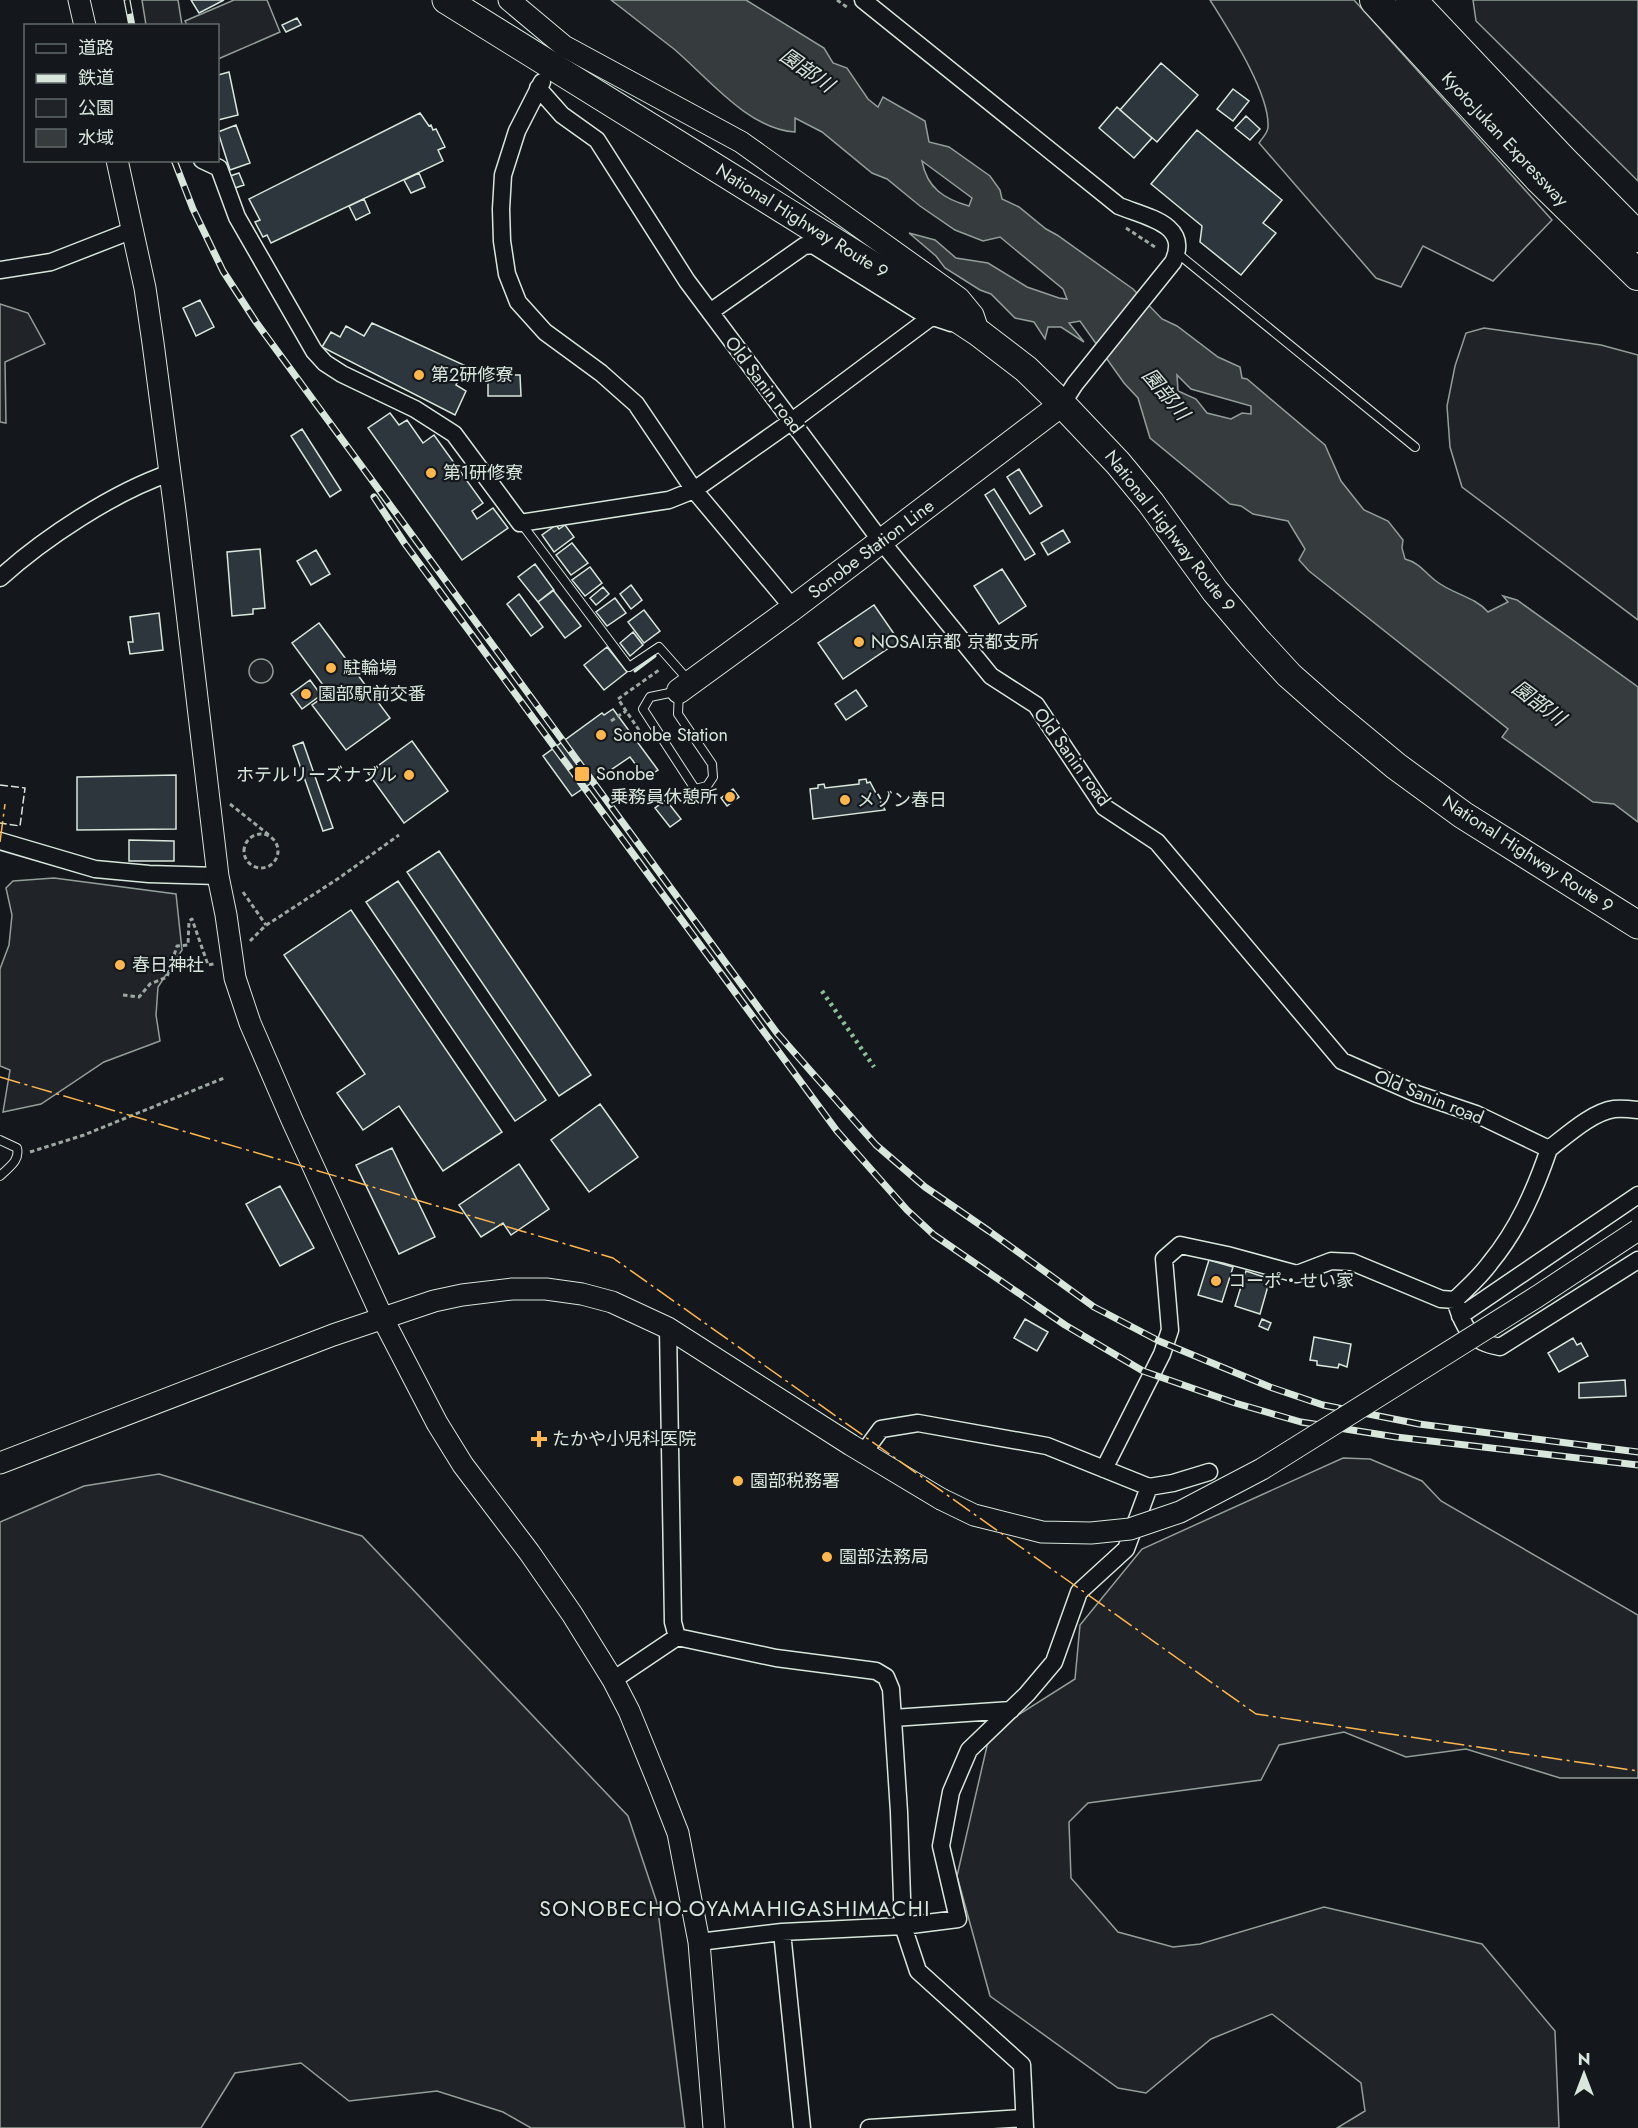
<svg xmlns="http://www.w3.org/2000/svg" width="1638" height="2128" viewBox="0 0 1638 2128" font-family="Jost,'Noto Sans JP',sans-serif">
	<style>
		.green { fill: #202428; stroke: #939e99; stroke-width: 1.5 }
		.water { fill: #363b3e; stroke: #939e99; stroke-width: 1.5; fill-rule: evenodd }
		.building { fill: #2c363c; stroke: #d8e6dc; stroke-width: 1.5 }
		.lines { fill: none; stroke-linecap: round; stroke-linejoin: round }
		.service-casing { stroke: #d8e6dc; stroke-width: 10 }
		.minor-casing { stroke: #d8e6dc; stroke-width: 19 }
		.tertiary-casing { stroke: #d8e6dc; stroke-width: 23 }
		.secondary-casing { stroke: #d8e6dc; stroke-width: 26 }
		.trunk-casing { stroke: #d8e6dc; stroke-width: 29 }
		.motorway-casing { stroke: #d8e6dc; stroke-width: 32 }
		.path { stroke: #9da8a2; stroke-width: 3; stroke-dasharray: 4.5 3; stroke-linecap: butt }
		.service { stroke: #14181c; stroke-width: 8 }
		.minor { stroke: #14181c; stroke-width: 16 }
		.tertiary { stroke: #14181c; stroke-width: 21 }
		.secondary { stroke: #14181c; stroke-width: 24 }
		.trunk { stroke: #14181c; stroke-width: 27 }
		.motorway { stroke: #14181c; stroke-width: 30 }
		.rail-casing { stroke: #d8e6dc; stroke-width: 7 }
		.rail { stroke: #14181c; stroke-width: 4.5; stroke-dasharray: 14; stroke-linecap: butt }
		.tertiary-bridge-casing { stroke: #d8e6dc; stroke-width: 23; stroke-linecap: butt }
		.tertiary-bridge { stroke: #14181c; stroke-width: 21 }
		.hedge { stroke: #8ac095; stroke-width: 4.5; stroke-dasharray: 3 4.5; stroke-linecap: butt }
		.fence { stroke: #d8e6dc; stroke-width: 1.5; stroke-dasharray: 8 3; stroke-linecap: butt }
		.wall { stroke: #d8e6dc; stroke-width: 3 }
		.power { stroke: #ffb74d; stroke-width: 1.5; stroke-dasharray: 21 4.5 3 4.5; stroke-linecap: butt }
		.poi-dot { fill: #ffb74d; stroke: #14181c; stroke-width: 2 }
		.labels { text-anchor: middle; stroke-width: 4.5; stroke-linejoin: round; paint-order: stroke }
		.street-label { font-size: 18px; fill: #d8e6dc; stroke: #14181c }
		.poi-label { font-size: 18px; fill: #d8e6dc; stroke: #14181c; text-anchor: start }
		.water-label { font-size: 20px; font-style: italic; fill: #d8e6dc; stroke: #14181c }
		.quarter-label { font-size: 21px; letter-spacing: 1.5px; fill: #d8e6dc; stroke: #14181c }
	</style>
	<rect width="100%" height="100%" fill="#14181c"/>
	<!-- green -->
	<path class="green" d="M142,0H178L182,25H146Z
		M234,0H267L280,32L218,59V26L187,25L185,21Z
		M1210,0H1354L1552,220L1493,281L1423,246L1401,287L1376,278L1259,143C1262,138 1268,133 1268,127C1270,93 1228,29 1210,0Z
		M1473,0H1638V181L1476,21Z
		M0,304L28,313L45,344L5,362L6,423L0,422Z
		M1484,328L1601,345L1638,355V620L1462,487L1450,447L1447,406L1455,366L1466,333Z
		M249 671a12 12 0 1 1 24 0a12 12 0 1 1-24 0Z
		M54,878L176,894L182,950L158,987L156,1015L160,1041L104,1062L41,1104L3,1112L10,1070L0,1066V969L9,945L12,915L6,888L13,881Z
		M1343,1458L1370,1459L1422,1481L1441,1501L1638,1615V1778H1560L1466,1749L1406,1757L1344,1732L1279,1745L1261,1780L1088,1803L1069,1822L1071,1878L1118,1932L1173,1947L1200,1944L1324,1907L1482,1944L1555,2031L1559,2128H1337L1365,2111L1361,2083L1272,2014L1211,2039L1146,2093L1118,2088L990,1996L957,1876L990,1733L1075,1679L1080,1625L1142,1549Z
		M159,1474L362,1536L628,1816L657,1903L685,2128H531L503,2112L437,2091L349,2101L301,2063L235,2073L201,2128H0V1522L84,1486Z"/>
	<!-- water -->
	<path class="water" d="M611,0H746L824,48L833,63L847,68L868,99L878,107L883,97L925,121L929,142L949,147L990,176L1000,190L1002,199L1019,207L1046,229L1057,235L1133,289L1162,319L1177,326L1218,357L1240,367L1242,378L1247,379L1325,445L1341,481L1364,510L1388,521L1403,540L1402,548L1405,559C1420,563 1424,572 1436,581C1452,594 1474,596 1488,612L1508,602L1503,596L1517,600L1638,687V822L1614,804L1593,802L1502,737L1508,729L1309,571L1299,560L1305,549L1288,521L1253,514L1241,506L1230,504L1150,438L1138,398L1124,383L1080,321L1069,323L1084,342L1061,327H1048L1045,339L1034,322L1015,318L991,294L980,290L945,268L936,256L909,233L935,240L956,258L988,263L1027,287L1059,298L1067,299L1063,289L1000,237L983,241L955,230L920,206L887,179L872,173L822,132L795,118V132C749,130 707,77 674,49C653,33 632,16 611,0ZM922,161L972,198L969,206C944,199 927,188 922,161ZM1177,375L1191,389L1251,406V414L1242,413L1231,419L1207,413L1196,399L1178,391Z"/>
	<!-- building -->
	<path class="building" d="M191,0H224L199,13Z
		M297,18L301,25L286,32L282,25Z
		M1161,63L1198,95L1157,142L1120,110Z
		M229,72L238,115L218,120V75Z
		M1233,89L1249,101L1233,121L1217,109Z
		M1117,107L1152,138L1134,158L1099,128Z
		M420,113L429,126L431,125L433,130L436,129L445,147L438,150L443,161L271,243L267,235L263,237L255,222L260,220L249,199Z
		M1246,116L1260,129L1250,140L1235,128Z
		M236,125L250,163L230,170L218,132Z
		M1197,130L1282,200L1263,223L1276,233L1241,275L1200,242L1202,226L1151,184Z
		M239,173L244,185L235,188L230,176Z
		M419,173L425,187L411,193L404,180Z
		M364,199L370,213L356,220L349,206Z
		M200,300L214,327L196,336L183,308Z
		M372,323L466,366L456,385L466,391L455,415L322,347L331,332L340,337L346,326L364,336Z
		M488,375H520L521,396H488Z
		M390,413L399,425L407,420L423,443L434,435L483,503L472,511L477,519L493,508L508,528L462,560L368,428Z
		M302,429L341,490L330,497L291,436Z
		M1019,469L1042,506L1030,514L1007,477Z
		M994,489L1035,554L1025,560L985,495Z
		M556,525L559,529L565,525L574,537L554,552L542,535Z
		M1063,530L1070,542L1048,555L1041,543Z
		M572,543L588,563L571,575L556,555Z
		M260,549L265,608L253,609V614L232,616L227,552Z
		M316,550L330,574L311,585L297,561Z
		M535,564L554,590L538,602L518,577Z
		M590,567L602,583L585,596L572,580Z
		M1002,569L1026,606L999,624L974,586Z
		M631,585L642,600L631,609L620,594Z
		M603,587L609,594L596,605L590,598Z
		M553,590L581,626L565,638L538,602Z
		M519,594L543,627L531,636L507,604Z
		M615,598L626,613L607,626L596,612Z
		M874,605L899,641L843,679L818,643Z
		M644,610L660,631L644,643L628,622Z
		M159,613L163,650L130,654L128,642H133L130,617Z
		M319,623L390,718L346,750L312,705L329,693L292,643Z
		M633,632L643,645L630,656L620,643Z
		M607,647L627,672L604,690L584,665Z
		M310,680L321,695L302,709L291,694Z
		M856,690L867,706L846,720L835,704Z
		M613,709L658,770L646,778L630,757L572,796L543,756L602,713L604,715Z
		M412,741L448,791L404,823L368,773Z
		M303,742L333,828L323,831L293,746Z
		M176,775V829L77,830V777Z
		M866,779L867,783L870,782L885,810L813,819L810,789L818,788V785L824,784L825,788L859,784V780Z
		M733,789L739,797L727,806L721,798Z
		M666,800L681,819L670,827L655,808Z
		M129,840L174,841V861H129Z
		M439,851L591,1075L559,1096L407,872Z
		M398,881L546,1100L515,1121L366,902Z
		M351,910L502,1132L443,1171L399,1106L363,1130L337,1093L365,1074L284,955Z
		M600,1104L638,1157L589,1192L551,1140Z
		M392,1148L435,1237L399,1254L356,1165Z
		M519,1164L549,1209L511,1235L503,1223L481,1237L459,1205Z
		M280,1186L314,1248L280,1266L246,1204Z
		M1209,1260L1233,1267L1222,1302L1198,1295Z
		M1246,1271L1270,1279L1260,1314L1235,1306Z
		M1025,1319L1048,1332L1037,1351L1014,1338Z
		M1262,1319L1271,1323L1268,1330L1259,1326Z
		M1314,1337L1351,1344L1347,1367L1339,1364L1338,1368L1317,1365V1361L1310,1360Z
		M1573,1338L1577,1345L1581,1343L1588,1356L1559,1372L1548,1353Z
		M1625,1380L1626,1396L1579,1398V1383Z"/>
	<g class="lines">
		<!-- service casing -->
		<g class="service-casing">
			<path id="service" d="M1177,253L1415,447
				M521,523L629,667L659,647L690,682
				M679,691L678,714L712,764L713,777L707,786L695,789L643,709L650,697Z
				M0,1140L17,1148C20,1161 9,1167 0,1176"/>
		</g>
		<!-- minor casing -->
		<g class="minor-casing">
			<path id="minor" d="M863,0L1119,206C1146,217 1191,224 1173,262L1075,384L1062,404
				M542,82L517,131L503,175L501,209L502,241L507,274L518,302L545,332L601,373L636,404L694,490L793,608
				M538,88L562,115L597,140L687,281L881,541L991,676L1036,705L1104,807L1157,842L1342,1061L1417,1094L1476,1114L1549,1149
				M202,160L219,168L237,217L314,351L325,363L342,374L415,409L454,434L520,523L669,500L694,490L792,421L930,318H936L951,323
				M0,270L51,262L133,230
				M710,312L804,246L813,245L930,318
				M0,578C44,538 114,492 170,473
				M0,841L95,869L149,874L218,876
				M1549,1149C1566,1136 1592,1112 1614,1109C1622,1108 1630,1109 1638,1110
				M1455,1300C1463,1327 1470,1342 1500,1347L1638,1260
				M1455,1300C1467,1288 1480,1277 1490,1263C1518,1229 1535,1190 1549,1149
				M1460,1316L1638,1195
				M668,1328L673,1622L677,1637
				M864,1452L881,1429L918,1423L1047,1446L1149,1487L1173,1483L1209,1472
				M1104,1469L1162,1354L1170,1330L1164,1259L1180,1245L1227,1255L1297,1274L1331,1261L1352,1262L1441,1299L1455,1300
				M613,1680L677,1637L776,1658L876,1671L886,1677L891,1689L899,1812L903,1926L918,1971L1022,2065L1025,2128
				M893,1718L1011,1710
				M782,1932L802,2128
				M699,1942L782,1932L903,1926L958,1919L941,1846L951,1792L969,1750L1027,1694L1054,1662L1079,1592L1126,1549L1149,1487
				M869,2128L1024,2118"/>
		</g>
		<!-- tertiary casing -->
		<g class="tertiary-casing">
			<path id="tertiary" d="M79,0L85,26
				M509,0L564,46L741,142L959,298L973,315L979,333
				M117,160L145,288L153,343L175,511L218,876L226,915L235,978L250,1023L292,1120L383,1319L437,1423L463,1465L529,1552L572,1614L613,1680L629,1711L658,1782L678,1833L699,1942L714,2128
				M0,1463L333,1335L434,1301L462,1295L512,1289H546L582,1294L612,1302L668,1328L851,1445L941,1499"/>
		</g>
		<!-- secondary casing -->
		<g class="secondary-casing">
			<path id="secondary" d="M679,691L793,608L1062,404"/>
		</g>
		<!-- trunk casing -->
		<g class="trunk-casing">
			<path id="trunk" d="M446,0L935,304L979,333L1026,369L1062,404L1118,463L1151,503L1215,591L1255,638L1289,675L1332,713L1396,766L1463,815L1638,925"/>
		</g>
		<!-- motorway casing -->
		<g class="motorway-casing">
			<path id="motorway" d="M1375,0L1539,178L1638,275
				M1411,0L1562,160L1638,237"/>
		</g>
		<!-- path -->
		<path class="path" d="M837,0L848,8
			M1126,228L1155,247
			M611,721L626,711
			M639,730L618,699L659,670
			M230,804L269,835
			M244 851a17 17 0 1 1 34 0a17 17 0 1 1-34 0Z
			M243,892L266,925
			M250,941L265,926L339,878L399,835
			M123,995L139,997L150,984L167,977L177,946L188,945L189,921L192,919L208,965L214,964
			M30,1152L84,1135L224,1078"/>
		<!-- service -->
		<use href="#service" class="service"/>
		<!-- minor -->
		<use href="#minor" class="minor"/>
		<!-- tertiary -->
		<use href="#tertiary" class="tertiary"/>
		<!-- secondary -->
		<use href="#secondary" class="secondary"/>
		<!-- trunk -->
		<use href="#trunk" class="trunk"/>
		<!-- motorway -->
		<use href="#motorway" class="motorway"/>
		<!-- rail casing -->
		<g class="rail-casing">
			<path id="rail" d="M127,0L132,26
				M174,160L193,209L223,271L256,322L777,1033L876,1145L925,1187L989,1231L1094,1307L1159,1341L1270,1387L1323,1405L1419,1424L1638,1452
				M374,497L405,544L837,1131L907,1210L934,1235L1065,1325L1143,1371L1235,1403L1301,1422L1396,1437L1638,1465"/>
		</g>
		<!-- rail -->
		<use href="#rail" class="rail"/>
		<!-- tertiary-bridge casing -->
		<g class="tertiary-bridge-casing">
			<path id="tertiary-bridge" d="M941,1499L974,1515L1042,1532L1091,1533L1130,1529L1180,1512L1262,1469L1538,1296L1638,1230"/>
		</g>
		<!-- tertiary-bridge -->
		<use href="#tertiary-bridge" class="tertiary-bridge"/>
		<!-- hedge -->
		<path class="hedge" d="M822,991L874,1067"/>
		<!-- fence -->
		<path class="fence" d="M0,785L25,788L20,826L0,823"/>
		<!-- wall -->
		<path class="wall" d="M635,671L655,656"/>
		<!-- power -->
		<path class="power" d="M0,842L5,804
			M0,1077L613,1258L1256,1714L1638,1771"/>
	</g>
	<!-- markers -->
	<g class="poi-dot">
		<circle cx="419" cy="375" r="6"/>
		<circle cx="431" cy="473" r="6"/>
		<circle cx="859" cy="642" r="6"/>
		<circle cx="331" cy="668" r="6"/>
		<circle cx="306" cy="694" r="6"/>
		<circle cx="601" cy="735" r="6"/>
		<rect x="574" y="766" width="16" height="16" rx="3"/>
		<circle cx="409" cy="775" r="6"/>
		<circle cx="730" cy="797" r="6"/>
		<circle cx="845" cy="800" r="6"/>
		<circle cx="120" cy="965" r="6"/>
		<circle cx="1216" cy="1281" r="6"/>
		<path d="M536 1430h6v6h6v6h-6v6h-6v-6h-6v-6h6z"/>
		<circle cx="738" cy="1481" r="6"/>
		<circle cx="827" cy="1557" r="6"/>
	</g>
	<g class="labels">
		<!-- street labels -->
		<g class="street-label">
			<text transform="translate(1505 139) rotate(47)" y="6">Kyoto-Jukan Expressway</text>
			<text transform="translate(802 221) rotate(32)" y="6">National Highway Route 9</text>
			<text transform="translate(764 385) rotate(53)" y="6">Old Sanin road</text>
			<text transform="translate(1170 531) rotate(52)" y="6">National Highway Route 9</text>
			<text transform="translate(871 549) rotate(-37)" y="6">Sonobe Station Line</text>
			<text transform="translate(1072 757) rotate(54)" y="6">Old Sanin road</text>
			<text transform="translate(1528 854) rotate(33)" y="6">National Highway Route 9</text>
			<text transform="translate(1429 1097) rotate(22)" y="6">Old Sanin road</text>
		</g>
		<!-- poi labels -->
		<g class="poi-label">
			<text x="431" y="381">第2研修寮</text>
			<text x="443" y="479">第1研修寮</text>
			<text x="871" y="648">NOSAI京都 京都支所</text>
			<text x="343" y="674">駐輪場</text>
			<text x="318" y="700">園部駅前交番</text>
			<text x="613" y="741">Sonobe Station</text>
			<text x="596" y="780">Sonobe</text>
			<text x="397" y="781" text-anchor="end">ホテルリーズナブル</text>
			<text x="718" y="803" text-anchor="end">乗務員休憩所</text>
			<text x="857" y="806">メゾン春日</text>
			<text x="132" y="971">春日神社</text>
			<text x="1228" y="1287">コーポ・せい家</text>
			<text x="552" y="1445">たかや小児科医院</text>
			<text x="750" y="1487">園部税務署</text>
			<text x="839" y="1563">園部法務局</text>
		</g>
		<!-- water labels -->
		<g class="water-label">
			<text transform="translate(807 70) rotate(35)" y="7">園部川</text>
			<text transform="translate(1166 394) rotate(50)" y="7">園部川</text>
			<text transform="translate(1539 703) rotate(37)" y="7">園部川</text>
		</g>
		<!-- quarter labels -->
		<g class="quarter-label">
			<text x="735" y="1916">SONOBECHO-OYAMAHIGASHIMACHI</text>
		</g>
	</g>
	<!-- legend -->
	<rect x="24" y="24" width="195" height="138" fill="#14181c" stroke="#626a69" stroke-width="1.5"/>
	<rect x="36" y="44" width="30" height="9" fill="#14181c" stroke="#626a69" stroke-width="1.5"/>
	<text x="78" y="54" font-size="18" fill="#d8e6dc">道路</text>
	<rect x="36" y="74" width="30" height="9" fill="#d8e6dc" stroke="#626a69" stroke-width="1.5"/>
	<text x="78" y="84" font-size="18" fill="#d8e6dc">鉄道</text>
	<rect x="36" y="99" width="30" height="18" fill="#202428" stroke="#626a69" stroke-width="1.5"/>
	<text x="78" y="114" font-size="18" fill="#d8e6dc">公園</text>
	<rect x="36" y="129" width="30" height="18" fill="#363b3e" stroke="#626a69" stroke-width="1.5"/>
	<text x="78" y="144" font-size="18" fill="#d8e6dc">水域</text>
	<!-- north arrow -->
	<g transform="translate(1584 2074)" stroke="#14181c" stroke-width="4.5" paint-order="stroke">
	<path d="M0-4.5L10 22L0 15L-10 22Z" fill="#d8e6dc"/>
	<text y="-9" font-size="16" font-weight="bold" text-anchor="middle" fill="#d8e6dc">N</text>
	</g>
</svg>
